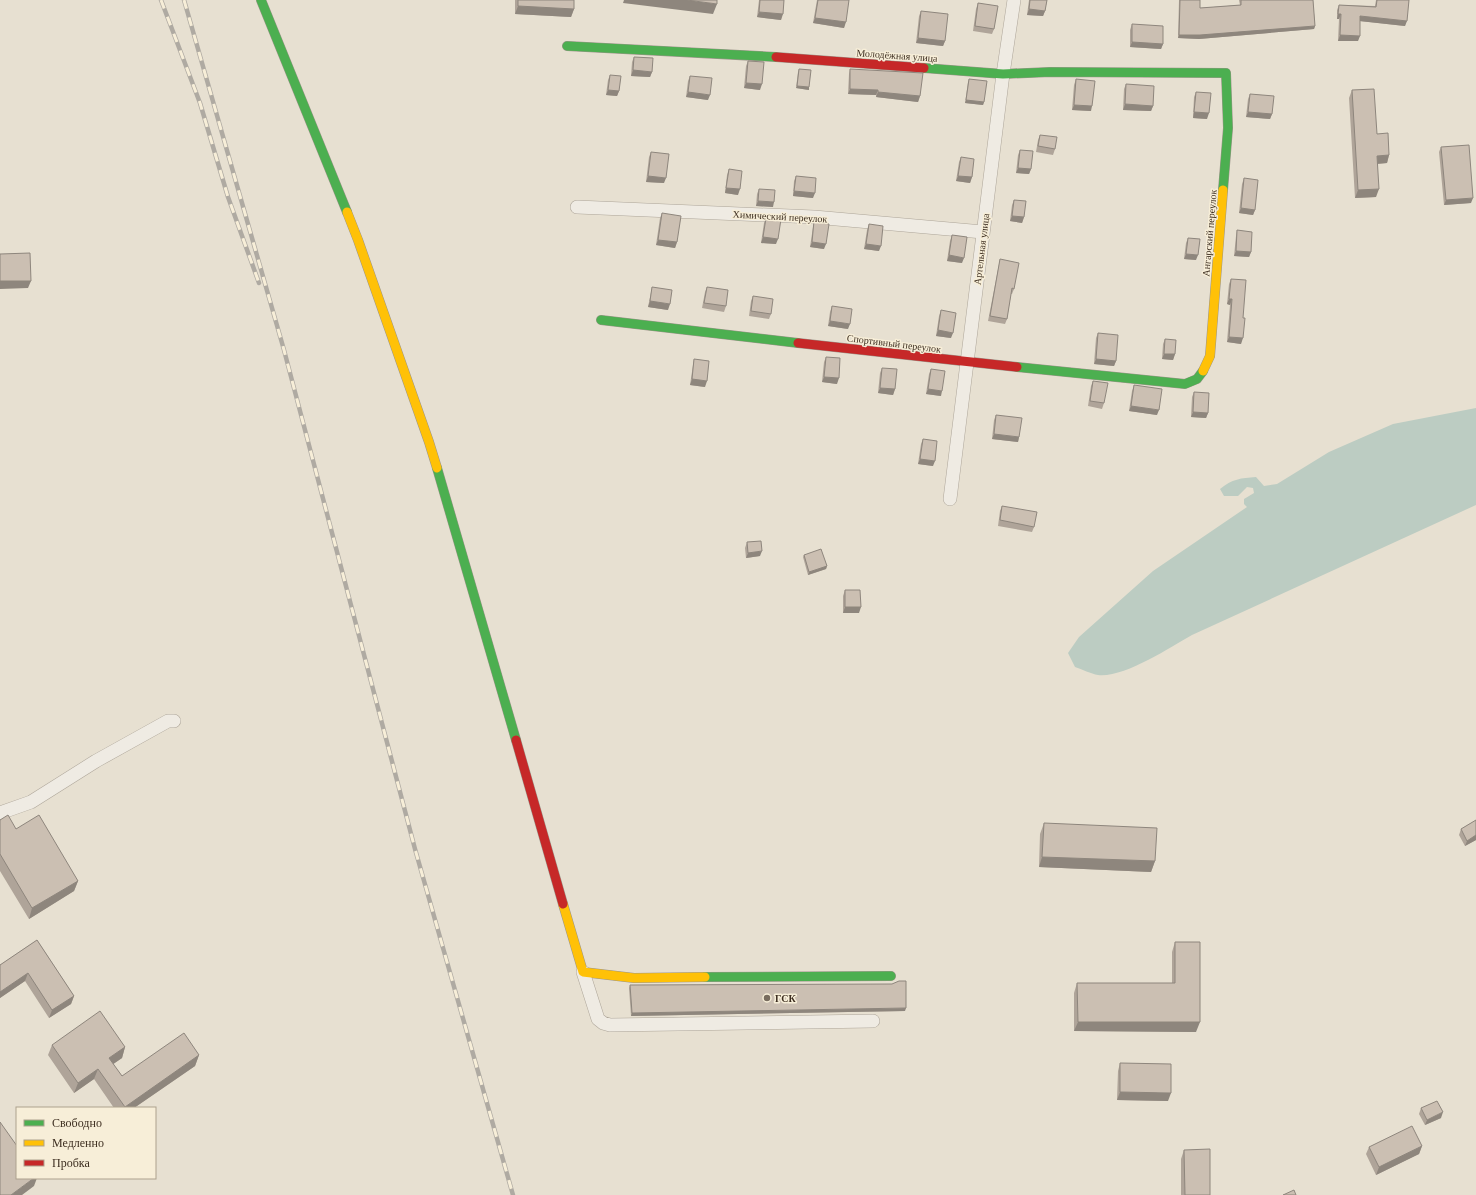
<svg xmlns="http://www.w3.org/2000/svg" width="1476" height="1195" viewBox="0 0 1476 1195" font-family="'Times New Roman',serif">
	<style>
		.water { fill: #bcccc2 }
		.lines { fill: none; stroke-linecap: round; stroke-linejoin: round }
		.street-casing { stroke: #ada599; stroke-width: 14 }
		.fast-casing { stroke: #9c958a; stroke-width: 10 }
		.slow-casing { stroke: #9c958a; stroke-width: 10 }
		.jam-casing { stroke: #9c958a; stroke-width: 10 }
		.street { stroke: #efebe3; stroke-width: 13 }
		.fast { stroke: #4caf50; stroke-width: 9 }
		.slow { stroke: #ffc107; stroke-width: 9 }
		.jam { stroke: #c62828; stroke-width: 9 }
		.rail-casing { stroke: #afaaa2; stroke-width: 4.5 }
		.rail { stroke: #f7eed8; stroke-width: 3; stroke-dasharray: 9; stroke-linecap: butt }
		.wall { fill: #afa499 }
		.shaded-wall { fill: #8e867d }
		.building { fill: #cbbfb2; stroke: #8e867d }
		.poi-dot { fill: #786c5e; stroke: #f7eed8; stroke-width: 1.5 }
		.labels { text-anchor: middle; stroke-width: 3; stroke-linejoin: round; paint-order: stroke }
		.street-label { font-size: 10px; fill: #3d2e20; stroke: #f7eed8 }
		.poi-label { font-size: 10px; font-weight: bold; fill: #3d2e20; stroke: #f7eed8; text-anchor: start }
	</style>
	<rect width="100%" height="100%" fill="#e7e0d1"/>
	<!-- water -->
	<path class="water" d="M1476,408V505L1192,635C1169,648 1124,678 1098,675C1091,674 1082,669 1075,667L1068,653L1079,637L1153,571L1247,507L1244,504V499L1254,493L1253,488L1247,487L1238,496H1224L1220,489C1232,479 1241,478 1256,477L1264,486L1277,484L1329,452L1393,424Z"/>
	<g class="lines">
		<!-- street casing -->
		<g class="street-casing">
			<path id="street" d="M577,207L814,217L983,232
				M950,499L1003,74L1014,0
				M0,813L31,802L96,761L168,721H174
				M583,972L598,1019L603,1023L610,1025L873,1021"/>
		</g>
		<!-- fast casing -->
		<g class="fast-casing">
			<path id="fast" d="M261,0L347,212
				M567,46L776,57
				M924,68L1003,74L1050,72L1226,73L1228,128L1223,190
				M601,320L798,343
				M1017,367L1185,384L1197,379L1203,371
				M437,468L516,740
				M705,977L891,976"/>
		</g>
		<!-- slow casing -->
		<g class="slow-casing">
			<path id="slow" d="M347,212L358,240L429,442L437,468
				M1203,371L1210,356L1223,190
				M563,904L583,972L634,978L705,977"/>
		</g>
		<!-- jam casing -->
		<g class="jam-casing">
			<path id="jam" d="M776,57L924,68
				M798,343L1017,367
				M516,740L563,904"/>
		</g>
		<!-- street -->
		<use href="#street" class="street"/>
		<!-- fast -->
		<use href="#fast" class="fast"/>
		<!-- slow -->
		<use href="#slow" class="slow"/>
		<!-- jam -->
		<use href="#jam" class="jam"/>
		<!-- rail casing -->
		<g class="rail-casing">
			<path id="rail" d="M161,0L200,103L228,197L259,283
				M184,0L284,350L415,849L513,1195"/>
		</g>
		<!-- rail -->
		<use href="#rail" class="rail"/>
	</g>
	<!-- wall -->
	<path class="wall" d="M515,0H574V9L571,17L515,14Z
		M759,0H784L781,20L757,17Z
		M817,0H849L844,28L813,23Z
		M1029,0H1047L1045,11L1043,16L1027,15Z
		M1179,0H1200V8L1240,5L1239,0H1313L1315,26L1314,29L1199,39L1178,38Z
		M1376,0H1409L1405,26L1360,21L1358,41H1338L1339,19H1337V10L1339,5L1375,6Z
		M978,3L994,29L992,34L973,31L976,9Z
		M921,11L945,41L943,46L916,43L919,16Z
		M1132,24L1163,44L1161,49L1130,47V30Z
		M634,57L652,72L650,77L631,76L632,62Z
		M748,61L760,90L744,88L746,66Z
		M799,69L809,90L796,88L798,72Z
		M850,69L920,96L918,102L876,97V95L848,94L849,74Z
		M610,75L619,91L617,96L606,95L608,80Z
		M690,76L708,100L686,97L688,81Z
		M969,79L984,102L983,105L965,103L968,82Z
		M1076,79L1091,111L1072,110L1074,85Z
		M1126,84L1153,106L1151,111L1123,110L1124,89Z
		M1352,90L1389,155L1387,163L1378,164L1376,197L1355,198L1349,98Z
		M1196,92L1207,119L1193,118L1194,97Z
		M1250,94L1272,114L1270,119L1246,117L1248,99Z
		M1040,135L1055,149L1053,155L1036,152L1038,140Z
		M1441,147L1471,203L1444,205L1439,152Z
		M1020,150L1031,169L1029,174L1016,173L1018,155Z
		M651,152L664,183L646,182L649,157Z
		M961,157L972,177L970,183L956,181L959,162Z
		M729,169L738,195L725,193L727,175Z
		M796,176L813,198L793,196L794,181Z
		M1244,178L1255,210L1253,215L1239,213L1242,184Z
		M759,189L773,207L756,206L757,194Z
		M1014,200L1024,217L1022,223L1010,221L1012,205Z
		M662,213L677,242L675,248L656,245L660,218Z
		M766,218L776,244L761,243L764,223Z
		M814,221L824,249L810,247L813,227Z
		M869,224L879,251L864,249L867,230Z
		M1237,230L1251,252L1249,257L1234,256L1236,236Z
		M952,235L962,263L947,261L950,241Z
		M1188,238L1196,260L1184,259L1186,243Z
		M1000,259L1014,289L1012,294H1011L1007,319L1005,324L988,321L999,264Z
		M1231,279L1243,318L1241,344L1227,342L1230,305L1227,304L1229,284Z
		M652,287L668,310L648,307Z
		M707,287L726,306L724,312L702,308L705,292Z
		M753,296L771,314L769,319L749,316L751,301Z
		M832,306L848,329L828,326L830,312Z
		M941,310L951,338L936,336L939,316Z
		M1098,333L1116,361L1114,366L1094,364L1096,338Z
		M1165,339L1175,354L1173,360L1162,359L1163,344Z
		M826,357L837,384L822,382L824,362Z
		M694,359L705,387L690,385L693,365Z
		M882,368L895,389L893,395L878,393L880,373Z
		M931,369L941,396L926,394L929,374Z
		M1093,381L1104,403L1102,409L1088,406L1091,386Z
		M1134,385L1157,415L1129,411L1132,391Z
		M1194,392L1208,413L1206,418L1191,417L1192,397Z
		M996,415L1019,437L1018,442L992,439L994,420Z
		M923,439L933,466L918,464L921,444Z
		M1002,506L1034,527L1032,532L998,526L1000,511Z
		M747,542L760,556L746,558L745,548Z
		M804,555L827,566L826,569L808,575L803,557Z
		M845,590L859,613H843V596Z
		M0,820L16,829L78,881L74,891L29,919L0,871Z
		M1476,820V840L1465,846L1459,835L1461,829Z
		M1044,823L1155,861L1151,872L1039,867L1040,834Z
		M37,940L74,996L71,1004L49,1018L25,981L0,998V965Z
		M1175,942L1196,1032L1074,1031V993L1077,983H1172V952Z
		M630,985L905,1011L631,1016L629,988Z
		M52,1045L125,1047L122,1058L113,1064L122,1076L199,1055L195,1066L134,1108H114L94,1079L74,1093L48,1055Z
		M1120,1063L1168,1101L1117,1100L1118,1071Z
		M1421,1108L1441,1118L1425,1125L1419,1114Z
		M1422,1146L1419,1154L1376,1175L1366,1154L1369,1147Z
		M1184,1150L1210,1195H1181V1159Z"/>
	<!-- shaded-wall -->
	<path class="shaded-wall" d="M624,0H687L717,4L713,14L623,3Z
		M518,6L574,9L571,17L515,14Z
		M1029,9L1045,11L1043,16L1027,15Z
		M759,12L783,14L781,20L757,17Z
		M1338,14H1341L1339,19H1337Z
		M1360,16L1407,21L1405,26L1359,21Z
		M815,18L846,22L844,28L813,23Z
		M1315,26L1314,29L1199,39L1178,38L1179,35Z
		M1340,35L1360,36L1358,41H1338Z
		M918,38L945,41L943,46L916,43Z
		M1132,42L1163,44L1161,49L1130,47Z
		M633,70L652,72L650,77L631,76Z
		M746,83L762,84L760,90L744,88Z
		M797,86L809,87V90L796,88Z
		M850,89L878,90L876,95L848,94Z
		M608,90L619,91L617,96L606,95Z
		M688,92L710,95L708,100L686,97Z
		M878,92L920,96L918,102L876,97Z
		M966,100L984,102L983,105L965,103Z
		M1125,104L1153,106L1151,111L1123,110Z
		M1074,105L1092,106L1091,111L1072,110Z
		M1194,112L1209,113L1207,119L1193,118Z
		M1248,112L1272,114L1270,119L1246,117Z
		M1389,155L1387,163L1374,164L1377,156Z
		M1018,168L1031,169L1029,174L1016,173Z
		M648,176L666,178L664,183L646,182Z
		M958,176L972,177L970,183L956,181Z
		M726,188L740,189L738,195L725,193Z
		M1379,189L1376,197L1355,198L1358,190Z
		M794,191L815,193L813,198L793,196Z
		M1473,198L1471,203L1444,205L1446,200Z
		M758,201L774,202L773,207L756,206Z
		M1241,208L1255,210L1253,215L1239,213Z
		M1012,216L1024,217L1022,223L1010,221Z
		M763,237L778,239L776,244L761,243Z
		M658,240L677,242L675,248L656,245Z
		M812,242L826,244L824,249L810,247Z
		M866,244L881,246L879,251L864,249Z
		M1236,251L1251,252L1249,257L1234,256Z
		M1186,254L1198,255L1196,260L1184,259Z
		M949,255L964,258L962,263L947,261Z
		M0,281H31L28,288L0,289Z
		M1229,299H1232L1230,305L1227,304Z
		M650,301L670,304L668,310L648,307Z
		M830,321L850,324L848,329L828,326Z
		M938,330L953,333L951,338L936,336Z
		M1229,337L1243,338L1241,344L1227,342Z
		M1164,354H1175L1173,360L1162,359Z
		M1096,359L1116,361L1114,366L1094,364Z
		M824,377L839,378L837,384L822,382Z
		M692,379L707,381L705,387L690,385Z
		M880,388L895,389L893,395L878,393Z
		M928,389L942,391L941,396L926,394Z
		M1131,406L1159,410L1157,415L1129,411Z
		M1193,412L1208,413L1206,418L1191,417Z
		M994,434L1019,437L1018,442L992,439Z
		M920,459L935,461L933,466L918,464Z
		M762,551L760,556L746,558L748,553Z
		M827,566L826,569L808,575L809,572Z
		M845,607H861L859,613H843Z
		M1476,835V840L1465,846L1467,841Z
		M1042,857L1155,861L1151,872L1039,867Z
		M78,881L74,891L29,919L32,908Z
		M28,973L25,981L0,998V992Z
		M74,996L71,1004L49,1018L52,1010Z
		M906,1008L905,1011L631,1016L632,1013Z
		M1078,1022H1200L1196,1032L1074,1031Z
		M125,1047L122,1058L106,1069L109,1058Z
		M199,1055L195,1066L134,1108H124L125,1107Z
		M98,1069L94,1079L74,1093L78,1083Z
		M1120,1092L1171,1093L1168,1101L1117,1100Z
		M1443,1112L1441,1118L1425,1125L1427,1120Z
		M1422,1146L1419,1154L1376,1175L1379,1167Z
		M34,1178H37L34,1186L22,1195H11Z"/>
	<!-- building -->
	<path class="building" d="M518,0H574V9L518,6Z
		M687,0H717V4Z
		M760,0H784L783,14L759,12Z
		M818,0H849L846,22L815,18Z
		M1030,0H1047L1045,11L1029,9Z
		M1180,0H1200V8L1241,5V0H1313L1315,26L1200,35H1179Z
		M1377,0H1409L1407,21L1360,16V36L1340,35L1341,14H1338L1339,5L1376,7Z
		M978,3L998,6L994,29L975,26Z
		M921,11L948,14L945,41L918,38Z
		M1132,24L1163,26V44L1132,42Z
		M634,57L653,58L652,72L633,70Z
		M748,61L764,62L762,84L746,83Z
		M799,69L811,70L809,87L797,86Z
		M850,69L923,73L920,96L878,92V90L850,89Z
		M610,75L621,76L619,91L608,90Z
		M690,76L712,78L710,95L688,92Z
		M969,79L987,81L984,102L966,100Z
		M1076,79L1095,81L1092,106L1074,105Z
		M1126,84L1154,86L1153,106L1125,104Z
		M1374,89L1377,134L1388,133L1389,155L1377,156L1379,189L1358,190L1352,90Z
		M1196,92L1211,93L1209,113L1194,112Z
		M1250,94L1274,96L1272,114L1248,112Z
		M1040,135L1057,137L1055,149L1038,146Z
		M1469,145L1473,198L1446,200L1441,147Z
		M1020,150L1033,151L1031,169L1018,168Z
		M651,152L669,154L666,178L648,176Z
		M961,157L974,159L972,177L958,176Z
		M729,169L742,171L740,189L726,188Z
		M796,176L816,178L815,193L794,191Z
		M1244,178L1258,180L1255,210L1241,208Z
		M759,189L775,190L774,202L758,201Z
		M1014,200L1026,201L1024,217L1012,216Z
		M662,213L681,216L677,242L658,240Z
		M766,218L781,219L778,239L763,237Z
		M814,221L829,224L826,244L812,242Z
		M869,224L883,226L881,246L866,244Z
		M1237,230L1252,232L1251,252L1236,251Z
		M952,235L967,237L964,258L949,255Z
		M1188,238L1200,239L1198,255L1186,254Z
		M30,253L31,281H0V254Z
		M1000,259L1019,263L1014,289L1012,288L1007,319L990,316Z
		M1231,279L1246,280L1243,318H1245L1243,338L1229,337L1232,299H1229Z
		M652,287L672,290L670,304L650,301Z
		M707,287L728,290L726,306L704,303Z
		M753,296L773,299L771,314L751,311Z
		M832,306L852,309L850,324L830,321Z
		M941,310L956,313L953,333L938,330Z
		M1098,333L1118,335L1116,361L1096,359Z
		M1165,339L1176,340L1175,354H1164Z
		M826,357L840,358L839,378L824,377Z
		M694,359L709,361L707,381L692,379Z
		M882,368L897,369L895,389L880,388Z
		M931,369L945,371L942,391L928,389Z
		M1093,381L1108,383L1104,403L1090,401Z
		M1134,385L1162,389L1159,410L1131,406Z
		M1194,392L1209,393L1208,413L1193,412Z
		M996,415L1022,418L1019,437L994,434Z
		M923,439L937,441L935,461L920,459Z
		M1002,506L1037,512L1034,527L1000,520Z
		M761,541L762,551L748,553L747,542Z
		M821,549L827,566L809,572L804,555Z
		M845,590H860L861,607H845Z
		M8,815L16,829L39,815L78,881L32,908L0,854V820Z
		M1476,820V835L1467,841L1461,829Z
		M1044,823L1157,828L1155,861L1042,857Z
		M37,940L74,996L52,1010L28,973L0,992V965Z
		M1175,942H1200V1022H1078L1077,983H1175Z
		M899,981H906V1008L632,1013L630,985L892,984Z
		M100,1011L125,1047L109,1058L122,1076L184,1033L199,1055L125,1107L98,1069L78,1083L52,1045Z
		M1120,1063L1171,1064V1093L1120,1092Z
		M1437,1101L1443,1112L1427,1120L1421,1108Z
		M0,1122L17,1146V1178H34L11,1195H0Z
		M1412,1126L1422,1146L1379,1167L1369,1147Z
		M1210,1149V1195H1185L1184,1150Z
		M1294,1190L1296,1195H1283Z"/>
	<!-- markers -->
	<circle class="poi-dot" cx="767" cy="998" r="4"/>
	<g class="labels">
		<!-- street labels -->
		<g class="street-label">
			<text transform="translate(897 55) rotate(4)" y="4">Молодёжная улица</text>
			<text transform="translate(780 216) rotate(3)" y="4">Химический переулок</text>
			<text transform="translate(1209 233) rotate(-85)" y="4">Ангарский переулок</text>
			<text transform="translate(981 249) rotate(-83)" y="4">Артельная улица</text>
			<text transform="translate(894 343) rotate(7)" y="4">Спортивный переулок</text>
		</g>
		<!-- poi labels -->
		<g class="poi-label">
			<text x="775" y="1002">ГСК</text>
		</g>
	</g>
	<!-- legend -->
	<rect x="16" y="1107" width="140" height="72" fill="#f7eed8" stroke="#ada18e"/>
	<rect x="24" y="1120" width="20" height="6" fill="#4caf50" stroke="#ada18e"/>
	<text x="52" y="1127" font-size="12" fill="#3d2e20">Свободно</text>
	<rect x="24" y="1140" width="20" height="6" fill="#ffc107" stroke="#ada18e"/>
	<text x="52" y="1147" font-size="12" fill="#3d2e20">Медленно</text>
	<rect x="24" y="1160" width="20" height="6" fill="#c62828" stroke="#ada18e"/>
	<text x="52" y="1167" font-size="12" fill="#3d2e20">Пробка</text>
</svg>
